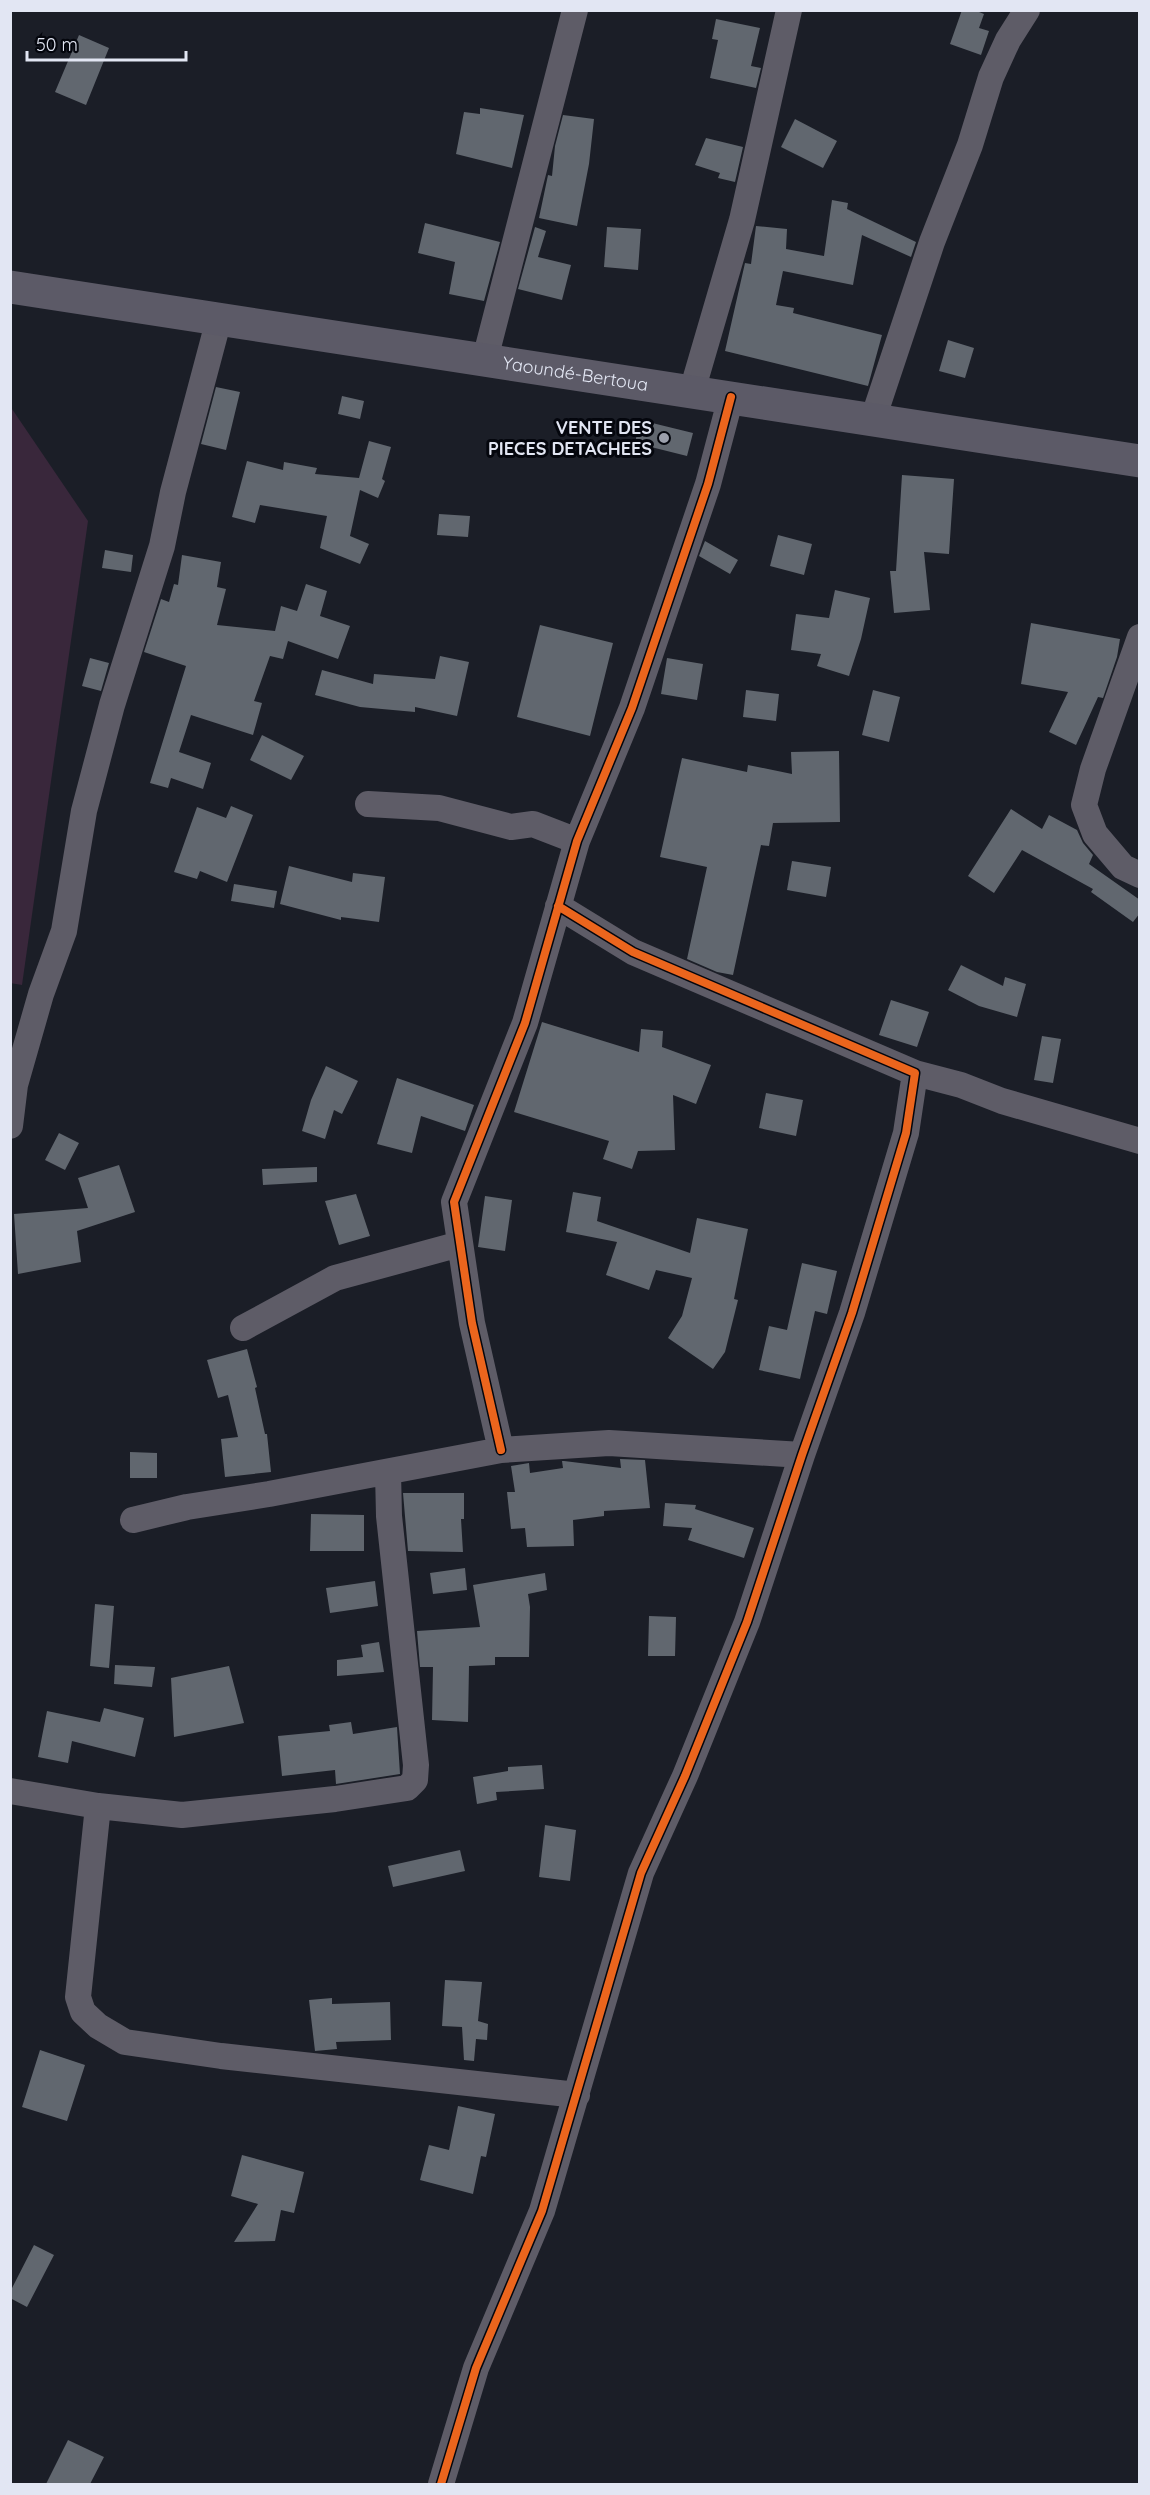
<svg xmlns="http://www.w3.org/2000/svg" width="1150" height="2495" viewBox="0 0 1150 2495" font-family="Quicksand,sans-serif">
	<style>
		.green { fill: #39273b }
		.building { fill: #61676f }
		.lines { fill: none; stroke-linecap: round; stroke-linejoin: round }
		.minor { stroke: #5e5c67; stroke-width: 26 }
		.highway { stroke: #5c5a67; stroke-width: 33 }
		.cycleway-casing { stroke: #04060d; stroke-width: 11 }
		.cycleway { stroke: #eb651d; stroke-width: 8 }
		.poi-dot { fill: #9ca0ac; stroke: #04060d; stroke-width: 2 }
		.labels { text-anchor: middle; stroke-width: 6; stroke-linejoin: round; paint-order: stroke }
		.street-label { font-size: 18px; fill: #e2e6f3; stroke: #04060d }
		.poi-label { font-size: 18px; font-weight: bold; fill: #e2e6f3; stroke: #04060d; text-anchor: end }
	</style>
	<rect width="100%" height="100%" fill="#1b1e27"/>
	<!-- green -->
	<path class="green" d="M10,406L88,521L22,985L10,983Z"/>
	<!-- building -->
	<path class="building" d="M962,10H974L984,14L979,28L989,31L981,55L950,44Z
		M716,19L760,28L751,66L761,68L756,88L710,78L718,40L712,39Z
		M79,35L109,48L86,105L55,92Z
		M480,108L524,115L512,168L456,154L464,112L480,114Z
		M563,115L594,119L589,164L577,226L539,218L548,175L552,176L555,146Z
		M795,119L837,141L823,168L781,147Z
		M706,138L743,147L735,182L718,178L720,173L695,165Z
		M832,200L848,203L847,209L916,242L911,257L862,235L853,285L783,271L776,305L794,308L793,313L882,335L868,386L725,351L745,263L751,264L756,226L787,229L786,249L824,256Z
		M425,223L500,242L484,301L449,294L455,262L418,253Z
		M535,227L546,231L538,257L571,265L562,300L518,289Z
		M607,227L641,229L638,270L604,267Z
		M948,340L974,348L965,378L939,371Z
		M216,387L240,392L226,450L201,444Z
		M342,396L364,401L360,419L338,414Z
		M640,420L693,433L687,456L635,443Z
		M369,441L391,447L382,479L385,481L378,498L360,490L350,536L369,544L360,564L320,548L327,516L260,505L255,523L232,517L247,461L283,470L284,462L317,468L315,474L359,478Z
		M902,475L954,479L949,554L924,552L930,610L894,613L890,571H896Z
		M439,514L470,516L468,537L437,535Z
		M778,535L812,544L804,575L770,566Z
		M705,541L738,560L730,574L699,556Z
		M105,550L133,555L131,572L102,568Z
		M182,555L221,562L217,587L226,589L217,625L275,631L281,606L297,611L306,584L327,591L320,616L350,626L338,659L288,641L283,659L270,656L254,701L262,703L253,735L191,715L179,752L211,763L203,789L171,778L168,788L150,783L186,666L144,652L161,599L169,602L174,584L178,585Z
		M835,590L870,598L861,639L849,676L817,666L821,654L791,650L796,614L829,618Z
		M1031,623L1120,639L1117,657L1103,698L1098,697L1076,745L1049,732L1068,692L1021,684Z
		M540,625L613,643L590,736L517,717Z
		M440,656L469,662L457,716L415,707V712L360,707L315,695L322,670L373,684L374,674L435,679Z
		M90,658L109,663L101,691L82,686Z
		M667,658L703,664L697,700L661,694Z
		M746,690L779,694L776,721L743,717Z
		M873,690L900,697L889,742L862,735Z
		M262,735L304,756L291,780L250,760Z
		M839,751L840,822L773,823L769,846L761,845L733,975L717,972L687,959L707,867L660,857L682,758L747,772L748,765L792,774L791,752Z
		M231,806L253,815L227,882L200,871L197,879L174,872L197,807L226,818Z
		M1011,809L1042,829L1049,815L1077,830L1083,843L1093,855L1089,864L1140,900V913L1133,922L1091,892L1093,889L1022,850L994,893L968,876Z
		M792,861L831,867L826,897L787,890Z
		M289,866L352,882L353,873L385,877L379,922L341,917V920L280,904Z
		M234,884L277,891L274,908L231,901Z
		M961,965L1003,986L1005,977L1026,984L1017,1017L979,1006L948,990Z
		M891,1000L929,1012L917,1047L879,1035Z
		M542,1022L639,1052L641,1029L663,1031L662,1047L711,1065L696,1104L673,1095L675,1150L638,1151L632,1169L603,1159L609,1141L514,1112Z
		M1042,1036L1061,1039L1053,1083L1034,1080Z
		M326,1066L358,1081L342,1114L334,1110L325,1139L302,1131L311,1100Z
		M397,1078L474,1105L465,1131L421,1116L412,1153L377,1144Z
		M766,1093L803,1100L796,1136L759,1128Z
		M59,1133L79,1143L65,1170L45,1160Z
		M119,1165L135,1212L77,1231L81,1262L18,1274L14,1214L88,1208L78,1178Z
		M317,1167V1182L263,1185L262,1169Z
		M573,1192L601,1197L597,1221L690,1253L697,1218L748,1229L734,1299L738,1300L725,1352L713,1369L668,1338L682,1316L692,1278L656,1270L649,1290L606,1275L617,1242L566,1232Z
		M356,1194L370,1236L339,1245L325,1201Z
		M485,1196L512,1200L505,1251L478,1247Z
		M802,1263L837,1271L827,1314L815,1311L800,1379L759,1370L769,1326L787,1330Z
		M247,1349L257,1387L255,1388L265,1434H267L271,1472L225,1477L221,1439L238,1437L228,1395L218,1398L207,1360Z
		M130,1452L157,1453V1478H130Z
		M620,1459L645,1460L650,1508L604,1511V1516L573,1520L574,1546L527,1547L525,1528L511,1529L507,1492H515L511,1466L529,1463L530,1473L563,1468L562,1461H564L621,1468Z
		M403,1493H464V1519H461L463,1552L408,1551Z
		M665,1503L696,1505L695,1509L754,1528L744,1558L688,1540L692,1528L663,1526Z
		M311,1514L364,1515V1551H310Z
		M465,1568L467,1590L433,1594L430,1573Z
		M545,1573L547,1590L528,1594L530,1607L529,1657H495V1665L469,1666L468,1722L432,1720L433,1667H420L417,1631L480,1627L473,1585Z
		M375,1581L378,1606L330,1613L326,1588Z
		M95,1604L114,1606L109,1668L90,1666Z
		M649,1616L676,1617L675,1656H648Z
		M379,1642L384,1672L337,1676V1660L363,1657L361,1645Z
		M115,1665L155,1667L152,1687L114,1684Z
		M229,1666L244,1723L174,1737L171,1678Z
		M104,1708L144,1718L135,1757L72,1741L68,1763L38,1757L47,1711L100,1722Z
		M351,1722L353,1734L397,1727L400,1774L336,1784L335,1770L282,1776L278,1736L330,1731L329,1725Z
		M542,1765L544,1789L496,1792L497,1800L477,1804L473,1777L508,1771V1767Z
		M545,1825L576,1830L570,1881L539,1877Z
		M460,1850L465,1871L393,1887L388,1866Z
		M445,1980L482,1982L478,2021L488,2024L487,2040L476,2039L474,2061L464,2060L462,2027L442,2026Z
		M332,1998V2004L390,2002L391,2040L336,2042L337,2049L315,2051L309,2000Z
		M40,2050L85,2065L67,2121L22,2107Z
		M458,2106L495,2114L486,2157L481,2156L473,2194L420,2180L429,2145L449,2150Z
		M242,2155L304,2172L294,2213L281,2210L275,2241L234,2242L258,2204L231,2196Z
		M34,2245L54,2255L27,2307L10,2298V2292Z
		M68,2440L104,2457L90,2484H46Z"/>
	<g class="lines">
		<!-- minor -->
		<path class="minor" d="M485,359L575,10
			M692,391L742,220L789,10
			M873,419L932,242L970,145L991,77L1008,40L1027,10
			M1140,637L1093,769L1084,805L1095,834L1123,867L1140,875
			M368,804L439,808L511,827L533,824L577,841
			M915,1073L961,1085L1002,1101L1140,1141
			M10,1126L15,1085L41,994L64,931L84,811L112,705L162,546L173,492L219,319
			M243,1328L335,1278L460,1244
			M501,1450L472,1323L454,1202L525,1023L577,841L632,708L708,484L731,397
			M133,1520L187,1507L269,1494L501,1450L609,1443L802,1455
			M10,1791L98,1806L182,1815L335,1799L407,1788L415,1780L416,1765L389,1516L388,1472
			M98,1806L78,1997L83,2012L98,2026L125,2042L221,2056L577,2095
			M441,2484L476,2368L542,2211L641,1873L685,1776L747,1622L802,1455L852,1313L906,1133L915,1073L633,952L558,906"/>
		<!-- highway -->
		<path class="highway" id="s1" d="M10,287L1140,461"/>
		<!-- cycleway casing -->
		<g class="cycleway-casing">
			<path id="cycleway" d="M501,1450L472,1323L454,1202L525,1023L577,841L632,708L708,484L731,397
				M441,2484L476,2368L542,2211L641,1873L685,1776L747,1622L802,1455L852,1313L906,1133L915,1073L633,952L558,906"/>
		</g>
		<!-- cycleway -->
		<use href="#cycleway" class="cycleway"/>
	</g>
	<!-- markers -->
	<circle class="poi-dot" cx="664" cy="438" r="6"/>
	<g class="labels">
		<!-- street labels -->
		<g class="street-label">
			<text dy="6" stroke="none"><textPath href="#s1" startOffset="572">Yaoundé-Bertoua</textPath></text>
		</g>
		<!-- poi labels -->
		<g class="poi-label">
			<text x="652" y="434">VENTE DES<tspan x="652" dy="21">PIECES DETACHEES</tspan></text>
		</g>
	</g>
	<!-- border -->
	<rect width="1150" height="2495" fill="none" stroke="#e2e6f3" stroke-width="24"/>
	<!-- scale -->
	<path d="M27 51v9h159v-9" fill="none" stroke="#e2e6f3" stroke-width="3"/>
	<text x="36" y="51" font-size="18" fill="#e2e6f3" stroke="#04060d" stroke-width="4.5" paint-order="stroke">50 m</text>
</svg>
